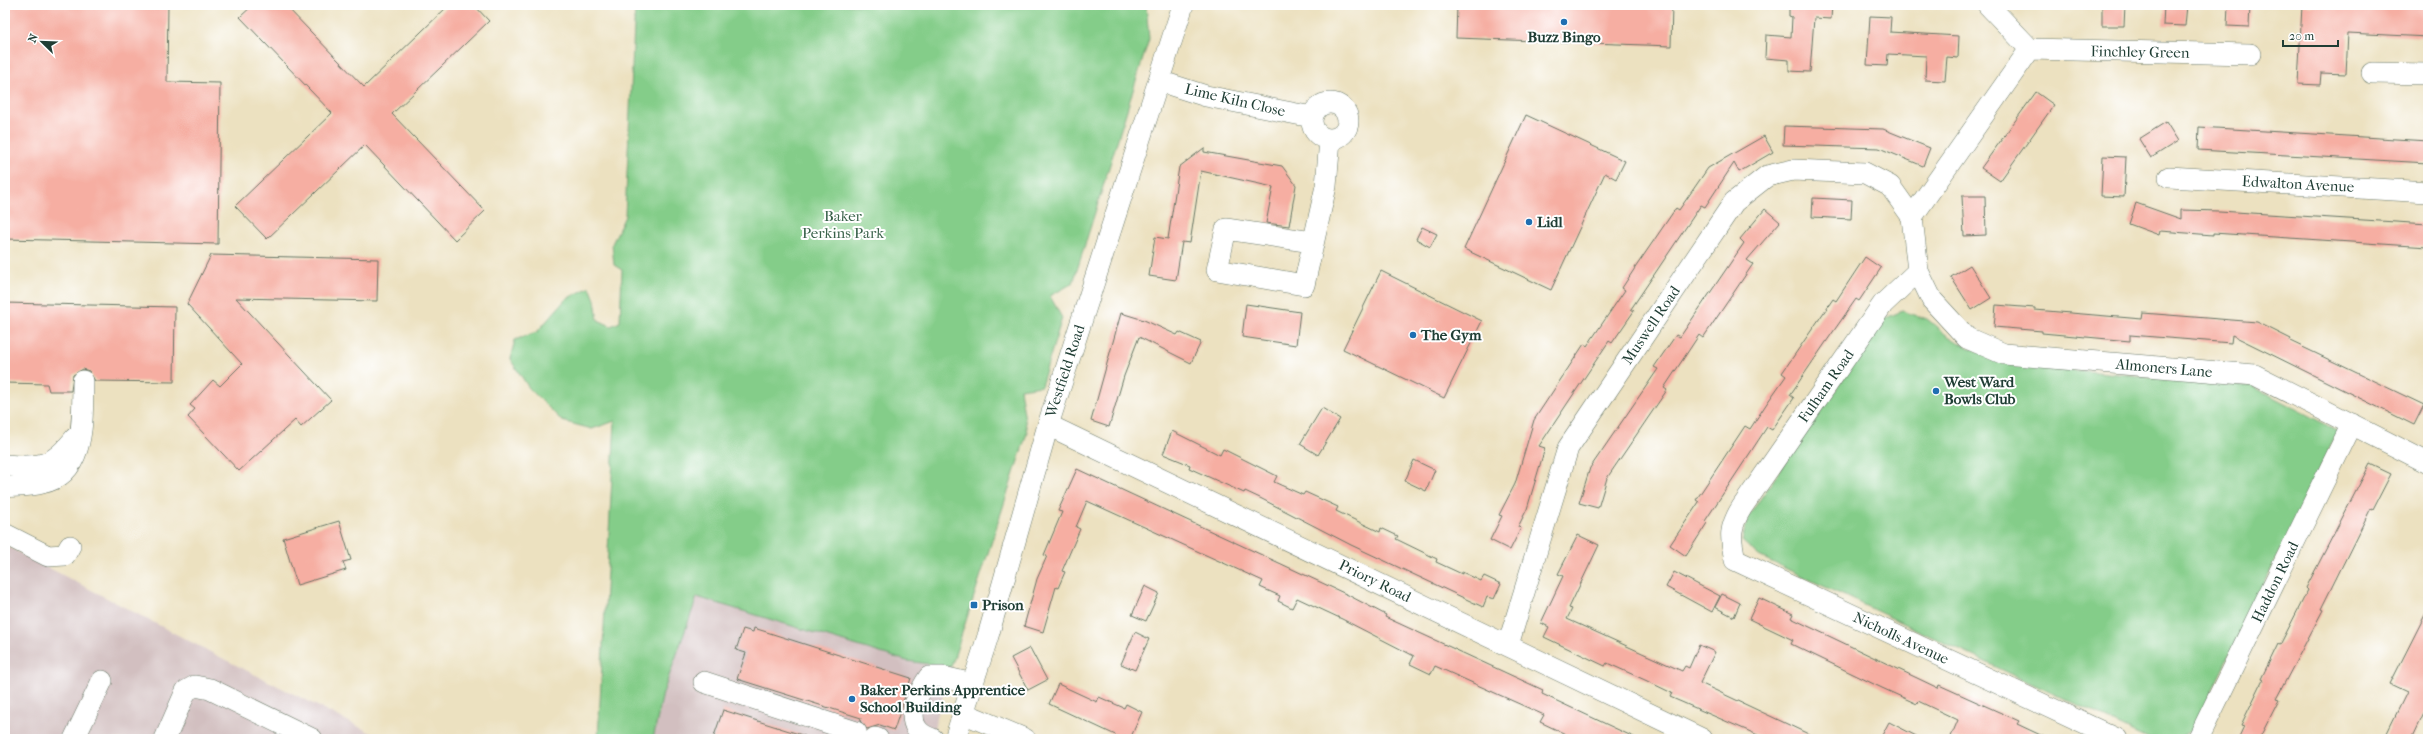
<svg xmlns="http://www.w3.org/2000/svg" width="2433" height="744" viewBox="0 0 2433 744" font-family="'IM FELL French Canon',serif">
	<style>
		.industrial { fill: #d2bfc0 }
		.green { fill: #84cd89; stroke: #52855e }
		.building { fill: #f6aea2 }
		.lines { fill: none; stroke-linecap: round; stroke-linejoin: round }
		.minor-casing { stroke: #677665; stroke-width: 22 }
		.minor { stroke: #fff; stroke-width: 21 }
		.poi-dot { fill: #1f6fb2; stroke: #fff; stroke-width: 1.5 }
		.labels { text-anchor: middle; stroke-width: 4; stroke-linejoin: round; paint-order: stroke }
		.poi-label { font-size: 15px; font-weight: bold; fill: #1f3d34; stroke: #fff; text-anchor: start }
		.street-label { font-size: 15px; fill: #1f3d34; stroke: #fff }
		.park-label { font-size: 15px; fill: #386149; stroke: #fff }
	</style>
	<rect width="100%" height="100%" fill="#fff"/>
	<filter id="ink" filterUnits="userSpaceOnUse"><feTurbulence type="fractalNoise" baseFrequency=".025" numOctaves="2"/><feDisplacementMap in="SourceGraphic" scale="8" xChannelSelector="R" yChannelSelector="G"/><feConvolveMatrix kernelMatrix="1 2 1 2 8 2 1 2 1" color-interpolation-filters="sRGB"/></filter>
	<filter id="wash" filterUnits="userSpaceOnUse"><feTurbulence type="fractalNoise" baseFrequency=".012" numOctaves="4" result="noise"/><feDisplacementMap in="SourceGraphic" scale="16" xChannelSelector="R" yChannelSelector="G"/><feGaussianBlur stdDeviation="0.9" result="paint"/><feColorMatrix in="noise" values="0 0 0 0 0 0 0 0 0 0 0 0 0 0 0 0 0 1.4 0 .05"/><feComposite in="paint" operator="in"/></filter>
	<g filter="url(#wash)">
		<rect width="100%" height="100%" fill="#ece1c0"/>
		<!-- industrial -->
		<path class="industrial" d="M5,545L218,656L383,739H5Z
			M697,597L907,661L951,667L931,739H653L663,693Z"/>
		<!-- green -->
		<path class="green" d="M635,5H1146L1149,39L1073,283L1050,296L1062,318L1041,386L1020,389L1027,433L951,667L907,661L697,597L663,693L653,739H598L615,421L592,429L562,421L529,388L510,359L515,340L537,332L566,299L590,287L595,300L598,320L611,326L620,322L622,270L614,265L612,244L625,216Z
			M1902,311L1927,319L1945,334L1961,344L2007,364L2252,386L2338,431L2193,730L2177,739H2150L1759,556L1742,541L1748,517L1884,319Z"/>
		<g id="blocks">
			<!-- building -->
			<path class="building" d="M5,5H168L167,82L220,83L218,244L5,239Z
				M253,5H285L364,87L449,5H474L489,21L392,114L485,211L455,240L365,145L267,239L235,206L332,113L240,17Z
				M1457,5H1672L1671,46L1456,38Z
				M1789,5H1832L1831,19L1814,18L1810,72L1789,71V60L1765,58L1766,35L1791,37L1792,17L1789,16Z
				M2102,5H2125L2124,26H2102Z
				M2164,5H2187L2185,26L2163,25Z
				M2228,5H2250L2249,27L2227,26Z
				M2302,5H2428V37L2348,33L2346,74L2321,73L2320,85L2298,84Z
				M1870,16L1891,17L1890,32L1959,36L1958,58L1947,57L1945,81L1925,80L1926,56L1888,54L1887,66L1867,65Z
				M2036,92L2054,105L2000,181L1981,168Z
				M1526,115L1625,161L1616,179L1605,173L1551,290L1464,249Z
				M2166,122L2178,141L2151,158L2139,139Z
				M1784,126L1883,129L1930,148L1923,166L1879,148L1783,145Z
				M2199,127L2428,141V163L2198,150Z
				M1764,136L1773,152L1739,172L1734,163L1705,207L1701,205L1631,309L1634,311L1612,343L1609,341L1539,446L1545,448L1527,509L1518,527L1521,528L1510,550L1490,540L1502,516L1499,515L1515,484L1534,420L1584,344L1587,346L1625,290L1622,288L1635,268L1676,208L1679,210L1708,168Z
				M1204,148V152L1282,166L1296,185L1289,226L1266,223L1273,187L1201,171L1190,243L1182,242L1176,280L1149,276L1155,237L1168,239L1179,167Z
				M2103,156L2126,157L2124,197L2101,196Z
				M1962,196H1985L1986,235L1964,236Z
				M1813,198L1852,200L1851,219L1812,217Z
				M2136,203L2181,219V210L2219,211L2428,224V247L2213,233V235L2160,231L2159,235L2129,224Z
				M1765,209L1780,222L1747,260L1753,264L1703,338L1699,335L1664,388L1667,390L1607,478L1598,508L1579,503L1590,468L1658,369L1654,367L1676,335L1680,337L1744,243L1740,239Z
				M1422,227L1437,234L1430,247L1416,239Z
				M211,255L378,259L377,301L236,298L331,400L301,427L295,420L239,471L188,417L195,409L190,405L213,380L220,386L242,364L187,304Z
				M1865,257L1881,268L1859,301L1856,299L1826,342L1790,395L1794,398L1772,430L1767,427L1750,453L1705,521L1707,523L1686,556L1670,545L1699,502L1696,500L1745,426L1750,429L1767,403L1786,376L1782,373L1833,299L1836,301Z
				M1970,265L1991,298L1972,310L1951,277Z
				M1381,271L1482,321L1444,398L1343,349Z
				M5,303L175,307L174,382L95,381L89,371L83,369L73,375L71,391H49L47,384L5,383Z
				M1246,304L1300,312L1296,345L1242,337Z
				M1996,305L2035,308V310L2142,319L2143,313L2257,322L2291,339L2290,341L2424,405L2414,425L2232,335L2231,343L2130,335V341L2042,333V331L1994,327Z
				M1121,313L1144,320L1177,335L1179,332L1201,342L1191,363L1139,337L1124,376L1109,427L1091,421Z
				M1322,408L1340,419L1318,455L1300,444Z
				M1172,431L1220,455L1223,449L1277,476L1274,482L1303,495L1305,492L1338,507L1336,511L1380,532L1381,528L1398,536L1396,539L1437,559L1436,562L1462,574V572L1481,581L1484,576L1501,584L1494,599L1487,597L1483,607L1351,545L1260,498L1245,491L1244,493L1189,468L1190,465L1163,454Z
				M1414,460L1435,470L1426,491L1405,481Z
				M2370,464L2391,474L2373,509L2371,508L2321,609L2323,610L2276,699L2279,700L2259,739H2238L2244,726L2241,725L2263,680L2261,679L2278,644L2280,645L2308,590L2306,588Z
				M1077,469L1348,595L1386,615L1385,617L1543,690L1542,694L1638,739H1576L1540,722L1544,715L1435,666L1431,674L1410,664L1414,656L1342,619L1297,598L1292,608L1278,601L1280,596L1260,587L1263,581L1087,501L1076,527L1080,529L1062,571L1065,572L1058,588L1056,587L1043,632L1024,626L1037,579L1047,556L1044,555L1062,512L1058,511Z
				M339,521L351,560L343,562L346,570L297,585L283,538Z
				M1578,535L1599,545L1569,608L1572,609L1567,619L1682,671L1685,666L1689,668L1699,645L1715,652L1700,683L1819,739H1767L1670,697L1672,693L1645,680L1607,663L1605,666L1544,637L1549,627L1541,623L1563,576L1558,574Z
				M1674,572L1720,596L1712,612L1666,587Z
				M1145,586L1159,593L1146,621L1132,615Z
				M1722,594L1740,603L1734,617L1715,607Z
				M1759,598L1793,614L1791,618L1938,688L1939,685L2019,721L2017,724L2049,739H1950L1958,720L1918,701L1917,704L1882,688L1791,644L1793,640L1749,619Z
				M2428,609V705L2412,739H2384L2407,692L2390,684Z
				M754,628L911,678L894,730L880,725L867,729L860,721L861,718L737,679L746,653L736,650L743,629L753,632Z
				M1135,632L1149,639L1135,670L1121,664Z
				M1030,648L1047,680L1028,690L1011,658Z
				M1058,684L1097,702L1099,697L1124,708L1126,704L1142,712L1130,739H1124L1049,704Z
				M723,710L805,736L804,739H713Z
				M1889,722L1922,739H1880Z"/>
		</g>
	</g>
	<g filter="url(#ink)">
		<use href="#blocks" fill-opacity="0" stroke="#677665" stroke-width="1"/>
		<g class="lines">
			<!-- minor casing -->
			<g class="minor-casing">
				<path id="minor" d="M1988,5L2030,49L2250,54
					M2372,73L2428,74
					M1159,81L1206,96L1312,117
					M1312 121a18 18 0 1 1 36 0a18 18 0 1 1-36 0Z
					M2169,177L2428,192
					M1912,217L2030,49
					M1312,242L1226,229L1217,270L1304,285L1326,186L1330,140
					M1918,271L1883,304L1742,507C1729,528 1730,536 1735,560L2117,739
					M1048,425L1702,739
					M5,465C41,468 52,467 75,438
					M5,487C17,486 30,486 42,483C87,474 82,417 83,381
					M5,534L48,556L65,555L70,546
					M1508,645L1568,448L1734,202L1767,176L1793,170L1865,173L1890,186L1912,217L1918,271L1932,300L1967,338L2004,354L2255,375L2428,463
					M704,682L856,732
					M963,713L1025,739
					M875,738L878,739
					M74,739L102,681
					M165,739L186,691L195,686L210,689L312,739
					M933,739C900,729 915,698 929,677H943L973,684
					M955,739L988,636L1048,425L1183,5
					M2198,739L2352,424"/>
			</g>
			<!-- minor -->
			<use href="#minor" class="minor"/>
		</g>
	</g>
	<!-- markers -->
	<g class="poi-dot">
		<circle cx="1564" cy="22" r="4"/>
		<circle cx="1529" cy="222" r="4"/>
		<circle cx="1413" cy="335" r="4"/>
		<circle cx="1936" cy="391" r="4"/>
		<rect x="970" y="601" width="8" height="8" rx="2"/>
		<circle cx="852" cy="699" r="4"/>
	</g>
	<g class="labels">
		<!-- poi labels -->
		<g class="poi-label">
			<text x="1564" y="42" text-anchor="middle">Buzz Bingo</text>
			<text x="1537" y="227">Lidl</text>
			<text x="1421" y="340">The Gym</text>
			<text x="1944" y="387">West Ward<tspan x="1944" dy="17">Bowls Club</tspan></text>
			<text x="982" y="610">Prison</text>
			<text x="860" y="695">Baker Perkins Apprentice<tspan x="860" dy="17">School Building</tspan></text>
		</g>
		<!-- street labels -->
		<g class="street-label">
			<text transform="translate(2140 52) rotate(1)" y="5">Finchley Green</text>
			<text transform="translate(1235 100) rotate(13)" y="5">Lime Kiln Close</text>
			<text transform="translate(2298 184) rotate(3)" y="5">Edwalton Avenue</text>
			<text transform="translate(1651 325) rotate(-56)" y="5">Muswell Road</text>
			<text transform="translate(2164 368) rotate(5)" y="5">Almoners Lane</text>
			<text transform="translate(1065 371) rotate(-72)" y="5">Westfield Road</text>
			<text transform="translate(1826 386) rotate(-55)" y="5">Fulham Road</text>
			<text transform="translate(1375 581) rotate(26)" y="5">Priory Road</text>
			<text transform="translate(2275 582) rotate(-64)" y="5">Haddon Road</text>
			<text transform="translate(1901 638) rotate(25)" y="5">Nicholls Avenue</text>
		</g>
		<!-- park labels -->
		<g class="park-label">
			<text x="843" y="221">Baker<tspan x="843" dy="17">Perkins Park</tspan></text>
		</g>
	</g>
	<!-- margin -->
	<rect width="2433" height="744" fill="none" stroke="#fff" stroke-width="20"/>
	<!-- north arrow -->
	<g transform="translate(42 42) rotate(293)" stroke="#ffffff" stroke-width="3" paint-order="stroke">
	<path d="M0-3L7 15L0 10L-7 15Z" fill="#1f3d34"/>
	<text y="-6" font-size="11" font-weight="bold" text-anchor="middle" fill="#1f3d34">N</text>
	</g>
	<!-- scale -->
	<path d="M2283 40v6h55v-6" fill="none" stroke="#1f3d34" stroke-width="2"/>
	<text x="2289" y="40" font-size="12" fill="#1f3d34" stroke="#ffffff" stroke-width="3" paint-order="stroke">20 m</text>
</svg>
